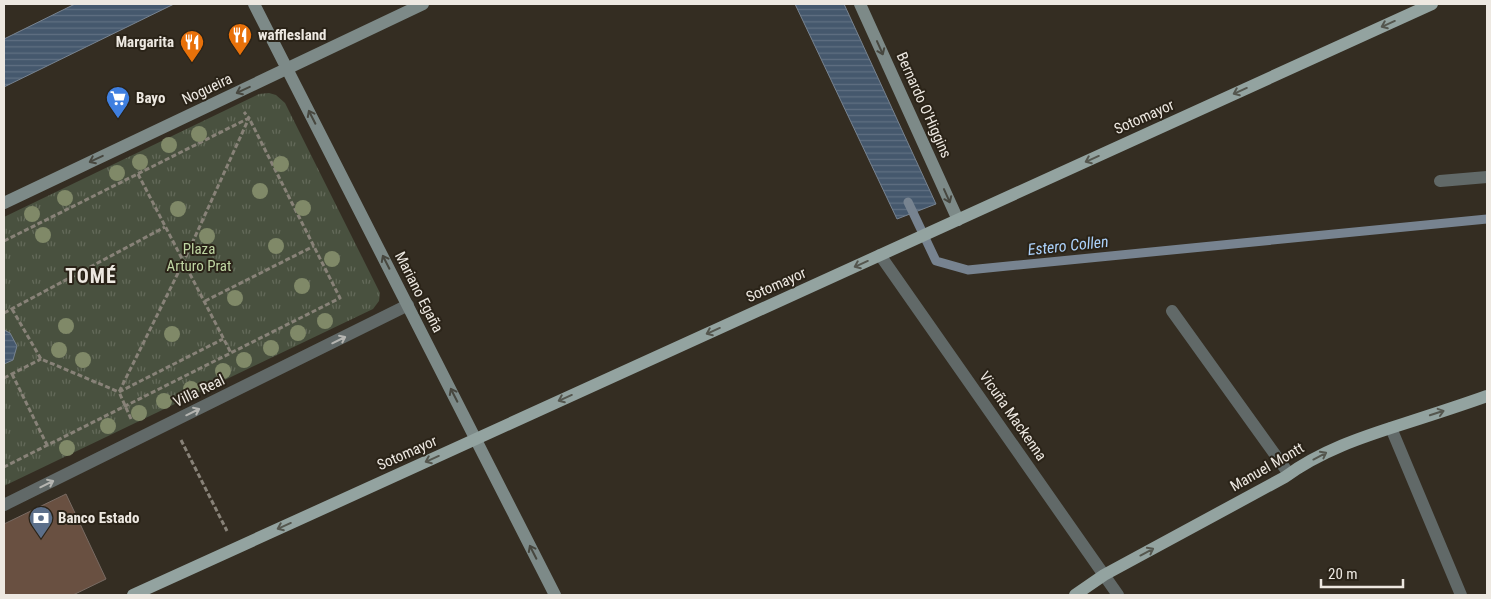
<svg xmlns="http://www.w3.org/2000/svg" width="1491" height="599" viewBox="0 0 1491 599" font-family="'Roboto Condensed',sans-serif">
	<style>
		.park { fill: url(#park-tufts) }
		.water { fill: url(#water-rules); stroke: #778390 }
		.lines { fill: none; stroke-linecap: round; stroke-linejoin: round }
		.stream { stroke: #778390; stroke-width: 9 }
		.building { fill: #695041; stroke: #796b63 }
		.path { stroke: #888278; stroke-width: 3; stroke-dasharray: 5 2.5; stroke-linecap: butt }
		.lane { stroke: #616968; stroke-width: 12 }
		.street { stroke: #616968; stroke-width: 12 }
		.secondary { stroke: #7d8a88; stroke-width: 12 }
		.primary { stroke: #93a3a0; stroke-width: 12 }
		.tree { fill: #808968 }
		.oneway { stroke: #54564e }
		.oneway2 { stroke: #47473f }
		.oneway3 { stroke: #b5b5b1 }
		.labels { text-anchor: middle; stroke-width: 4; stroke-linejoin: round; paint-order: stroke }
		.poi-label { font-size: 15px; font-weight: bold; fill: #ede8e1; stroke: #2a2318; text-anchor: start }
		.street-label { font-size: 15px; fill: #ede8e1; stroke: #2a2318 }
		.park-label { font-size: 15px; fill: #bfd5a2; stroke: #2a2318 }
		.water-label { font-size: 16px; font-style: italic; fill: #acd2fc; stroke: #2a2318 }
		.district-label { font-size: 20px; font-weight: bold; letter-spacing: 1px; fill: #ede8e1; stroke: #2a2318 }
	</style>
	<defs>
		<pattern id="park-tufts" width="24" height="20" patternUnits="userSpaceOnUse" patternTransform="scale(1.25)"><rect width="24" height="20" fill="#49513f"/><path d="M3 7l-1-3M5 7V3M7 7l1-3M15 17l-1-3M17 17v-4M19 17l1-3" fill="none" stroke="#646a5a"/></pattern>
		<pattern id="water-rules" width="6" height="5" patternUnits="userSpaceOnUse" patternTransform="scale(1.25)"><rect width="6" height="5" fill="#45586d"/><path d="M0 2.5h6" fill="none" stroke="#607082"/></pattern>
	</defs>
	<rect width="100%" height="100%" fill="#342d22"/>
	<!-- park -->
	<path class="park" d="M269,93L276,95L285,103L380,293L379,301L373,309L4,486V217L259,94Z"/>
	<!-- water -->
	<path class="water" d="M75,4H174L4,87V39Z
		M795,4H844L936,204L897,219Z
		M4,330L10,333L17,346L13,360L4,364Z"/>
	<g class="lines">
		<!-- stream -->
		<path class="stream" d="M908,202L936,261L968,270L1487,219"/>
	</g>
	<!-- building -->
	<path class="building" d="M66,494L106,579L73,595H4V524Z"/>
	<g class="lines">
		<!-- path -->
		<path class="path" d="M138,174L231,353
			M4,241L249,118L340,298L4,467
			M205,301L314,246
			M12,309L41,359L119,392L223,339
			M4,313L165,227
			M12,374L47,445
			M4,378L41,359
			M131,419L119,392L184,261L249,118L244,112
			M181,440L227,531"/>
		<!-- lane -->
		<path class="lane" d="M1172,311L1289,474"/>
		<!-- street -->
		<path class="street" d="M1440,181L1487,177
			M880,255L1118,595
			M1391,428L1461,595
			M4,505L408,305"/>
		<!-- secondary -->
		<path class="secondary" d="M254,4L555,595
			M860,4L958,220
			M4,203L423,4"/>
		<!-- primary -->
		<path class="primary" d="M133,595L1432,4
			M1075,595L1104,575L1285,477C1320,451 1362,437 1403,424C1431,415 1459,406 1487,396"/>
	</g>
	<!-- trees -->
	<g class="tree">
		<circle cx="199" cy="134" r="8"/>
		<circle cx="169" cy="145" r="8"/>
		<circle cx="140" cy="162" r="8"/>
		<circle cx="281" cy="164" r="8"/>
		<circle cx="117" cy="173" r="8"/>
		<circle cx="260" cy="191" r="8"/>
		<circle cx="65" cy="198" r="8"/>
		<circle cx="303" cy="208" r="8"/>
		<circle cx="178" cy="209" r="8"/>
		<circle cx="32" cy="214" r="8"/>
		<circle cx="43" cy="235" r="8"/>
		<circle cx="207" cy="236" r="8"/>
		<circle cx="276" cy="246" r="8"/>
		<circle cx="332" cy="259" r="8"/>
		<circle cx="302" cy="286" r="8"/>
		<circle cx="235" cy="298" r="8"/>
		<circle cx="325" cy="321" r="8"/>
		<circle cx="66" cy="326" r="8"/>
		<circle cx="298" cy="333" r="8"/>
		<circle cx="172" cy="334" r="8"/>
		<circle cx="271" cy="348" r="8"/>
		<circle cx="59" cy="350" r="8"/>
		<circle cx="83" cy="360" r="8"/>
		<circle cx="244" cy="360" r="8"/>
		<circle cx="223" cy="371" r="8"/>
		<circle cx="191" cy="389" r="8"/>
		<circle cx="164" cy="401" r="8"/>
		<circle cx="139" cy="413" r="8"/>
		<circle cx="108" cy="426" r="8"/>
		<circle cx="67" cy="448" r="8"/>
	</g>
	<!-- one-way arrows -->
	<defs><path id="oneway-shaft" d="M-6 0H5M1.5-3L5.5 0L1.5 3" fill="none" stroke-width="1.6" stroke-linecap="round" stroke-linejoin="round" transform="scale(1.25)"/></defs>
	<g class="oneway">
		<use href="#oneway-shaft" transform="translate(1388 24) rotate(156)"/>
		<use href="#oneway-shaft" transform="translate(1240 91) rotate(156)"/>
		<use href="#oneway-shaft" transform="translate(1092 159) rotate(156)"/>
		<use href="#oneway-shaft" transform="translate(861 264) rotate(156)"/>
		<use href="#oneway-shaft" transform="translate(713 331) rotate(156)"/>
		<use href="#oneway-shaft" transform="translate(565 398) rotate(156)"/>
		<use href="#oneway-shaft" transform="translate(1437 413) rotate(-18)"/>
		<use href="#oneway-shaft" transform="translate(1320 456) rotate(-28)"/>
		<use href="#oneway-shaft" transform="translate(432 459) rotate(156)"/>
		<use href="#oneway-shaft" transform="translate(284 526) rotate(156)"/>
		<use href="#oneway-shaft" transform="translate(1147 552) rotate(-28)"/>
	</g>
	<g class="oneway2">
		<use href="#oneway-shaft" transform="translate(880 48) rotate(66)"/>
		<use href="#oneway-shaft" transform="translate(243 90) rotate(155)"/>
		<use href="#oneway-shaft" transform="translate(312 117) rotate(-117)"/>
		<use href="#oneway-shaft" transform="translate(96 159) rotate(155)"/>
		<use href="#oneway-shaft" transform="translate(947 196) rotate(66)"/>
		<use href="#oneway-shaft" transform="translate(386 262) rotate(-117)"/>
		<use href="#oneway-shaft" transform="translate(454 395) rotate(-117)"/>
		<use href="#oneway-shaft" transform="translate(533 552) rotate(-117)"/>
	</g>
	<g class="oneway3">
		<use href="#oneway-shaft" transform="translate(339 340) rotate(-26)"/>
		<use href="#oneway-shaft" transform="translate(193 412) rotate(-26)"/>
		<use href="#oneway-shaft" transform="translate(47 484) rotate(-26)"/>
	</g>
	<!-- icons -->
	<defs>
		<g id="restaurant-pin" transform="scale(1.25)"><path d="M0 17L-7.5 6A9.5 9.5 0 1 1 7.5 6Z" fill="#e8710a" stroke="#2a2318"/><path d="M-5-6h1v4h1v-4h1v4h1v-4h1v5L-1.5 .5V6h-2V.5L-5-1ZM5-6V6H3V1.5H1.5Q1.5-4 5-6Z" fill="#fff"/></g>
		<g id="supermarket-pin" transform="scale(1.25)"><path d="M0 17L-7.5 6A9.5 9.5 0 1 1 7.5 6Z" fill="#3f7fe0" stroke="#2a2318"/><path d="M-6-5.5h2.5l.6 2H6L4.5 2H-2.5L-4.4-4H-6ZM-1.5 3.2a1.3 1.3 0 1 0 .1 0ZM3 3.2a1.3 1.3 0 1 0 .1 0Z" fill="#fff"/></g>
		<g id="bank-pin" transform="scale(1.25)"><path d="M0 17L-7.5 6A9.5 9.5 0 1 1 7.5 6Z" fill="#5c6f8a" stroke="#2a2318"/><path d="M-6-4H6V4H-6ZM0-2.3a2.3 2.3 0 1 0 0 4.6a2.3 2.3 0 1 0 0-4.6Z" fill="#fff"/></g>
	</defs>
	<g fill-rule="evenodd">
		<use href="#restaurant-pin" x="240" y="35"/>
		<use href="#restaurant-pin" x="192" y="42"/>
		<use href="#supermarket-pin" x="118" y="98"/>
		<use href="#bank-pin" x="41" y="518"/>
	</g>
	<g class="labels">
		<!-- poi labels -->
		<g class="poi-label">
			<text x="258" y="40">wafflesland</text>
			<text x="174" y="47" text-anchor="end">Margarita</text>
			<text x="136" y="103">Bayo</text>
			<text x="58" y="523">Banco Estado</text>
		</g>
		<!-- street labels -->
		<g class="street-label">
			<text transform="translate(207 89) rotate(-25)" y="5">Nogueira</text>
			<text transform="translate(924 105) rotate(66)" y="5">Bernardo O'Higgins</text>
			<text transform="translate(1144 117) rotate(-24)" y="5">Sotomayor</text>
			<text transform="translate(776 285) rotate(-24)" y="5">Sotomayor</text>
			<text transform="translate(419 292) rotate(63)" y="5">Mariano Egaña</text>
			<text transform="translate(199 391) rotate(-26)" y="5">Villa Real</text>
			<text transform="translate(1013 416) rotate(55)" y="5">Vicuña Mackenna</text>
			<text transform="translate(407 453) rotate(-24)" y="5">Sotomayor</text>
			<text transform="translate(1267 467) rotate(-30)" y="5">Manuel Montt</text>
		</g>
		<!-- park labels -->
		<g class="park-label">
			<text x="199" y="254">Plaza<tspan x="199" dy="17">Arturo Prat</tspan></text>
		</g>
		<!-- water labels -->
		<g class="water-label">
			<text transform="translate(1068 245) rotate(-6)" y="6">Estero Collen</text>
		</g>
		<!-- district labels -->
		<g class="district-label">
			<text x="91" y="283">TOMÉ</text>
		</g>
	</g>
	<!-- border -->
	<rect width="1491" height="599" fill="none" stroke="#ede8e1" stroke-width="10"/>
	<!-- scale -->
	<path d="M1321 579v8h82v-8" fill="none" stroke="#ede8e1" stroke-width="2.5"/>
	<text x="1328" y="579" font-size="15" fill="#ede8e1" stroke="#2a2318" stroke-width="4" paint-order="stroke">20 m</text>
</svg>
